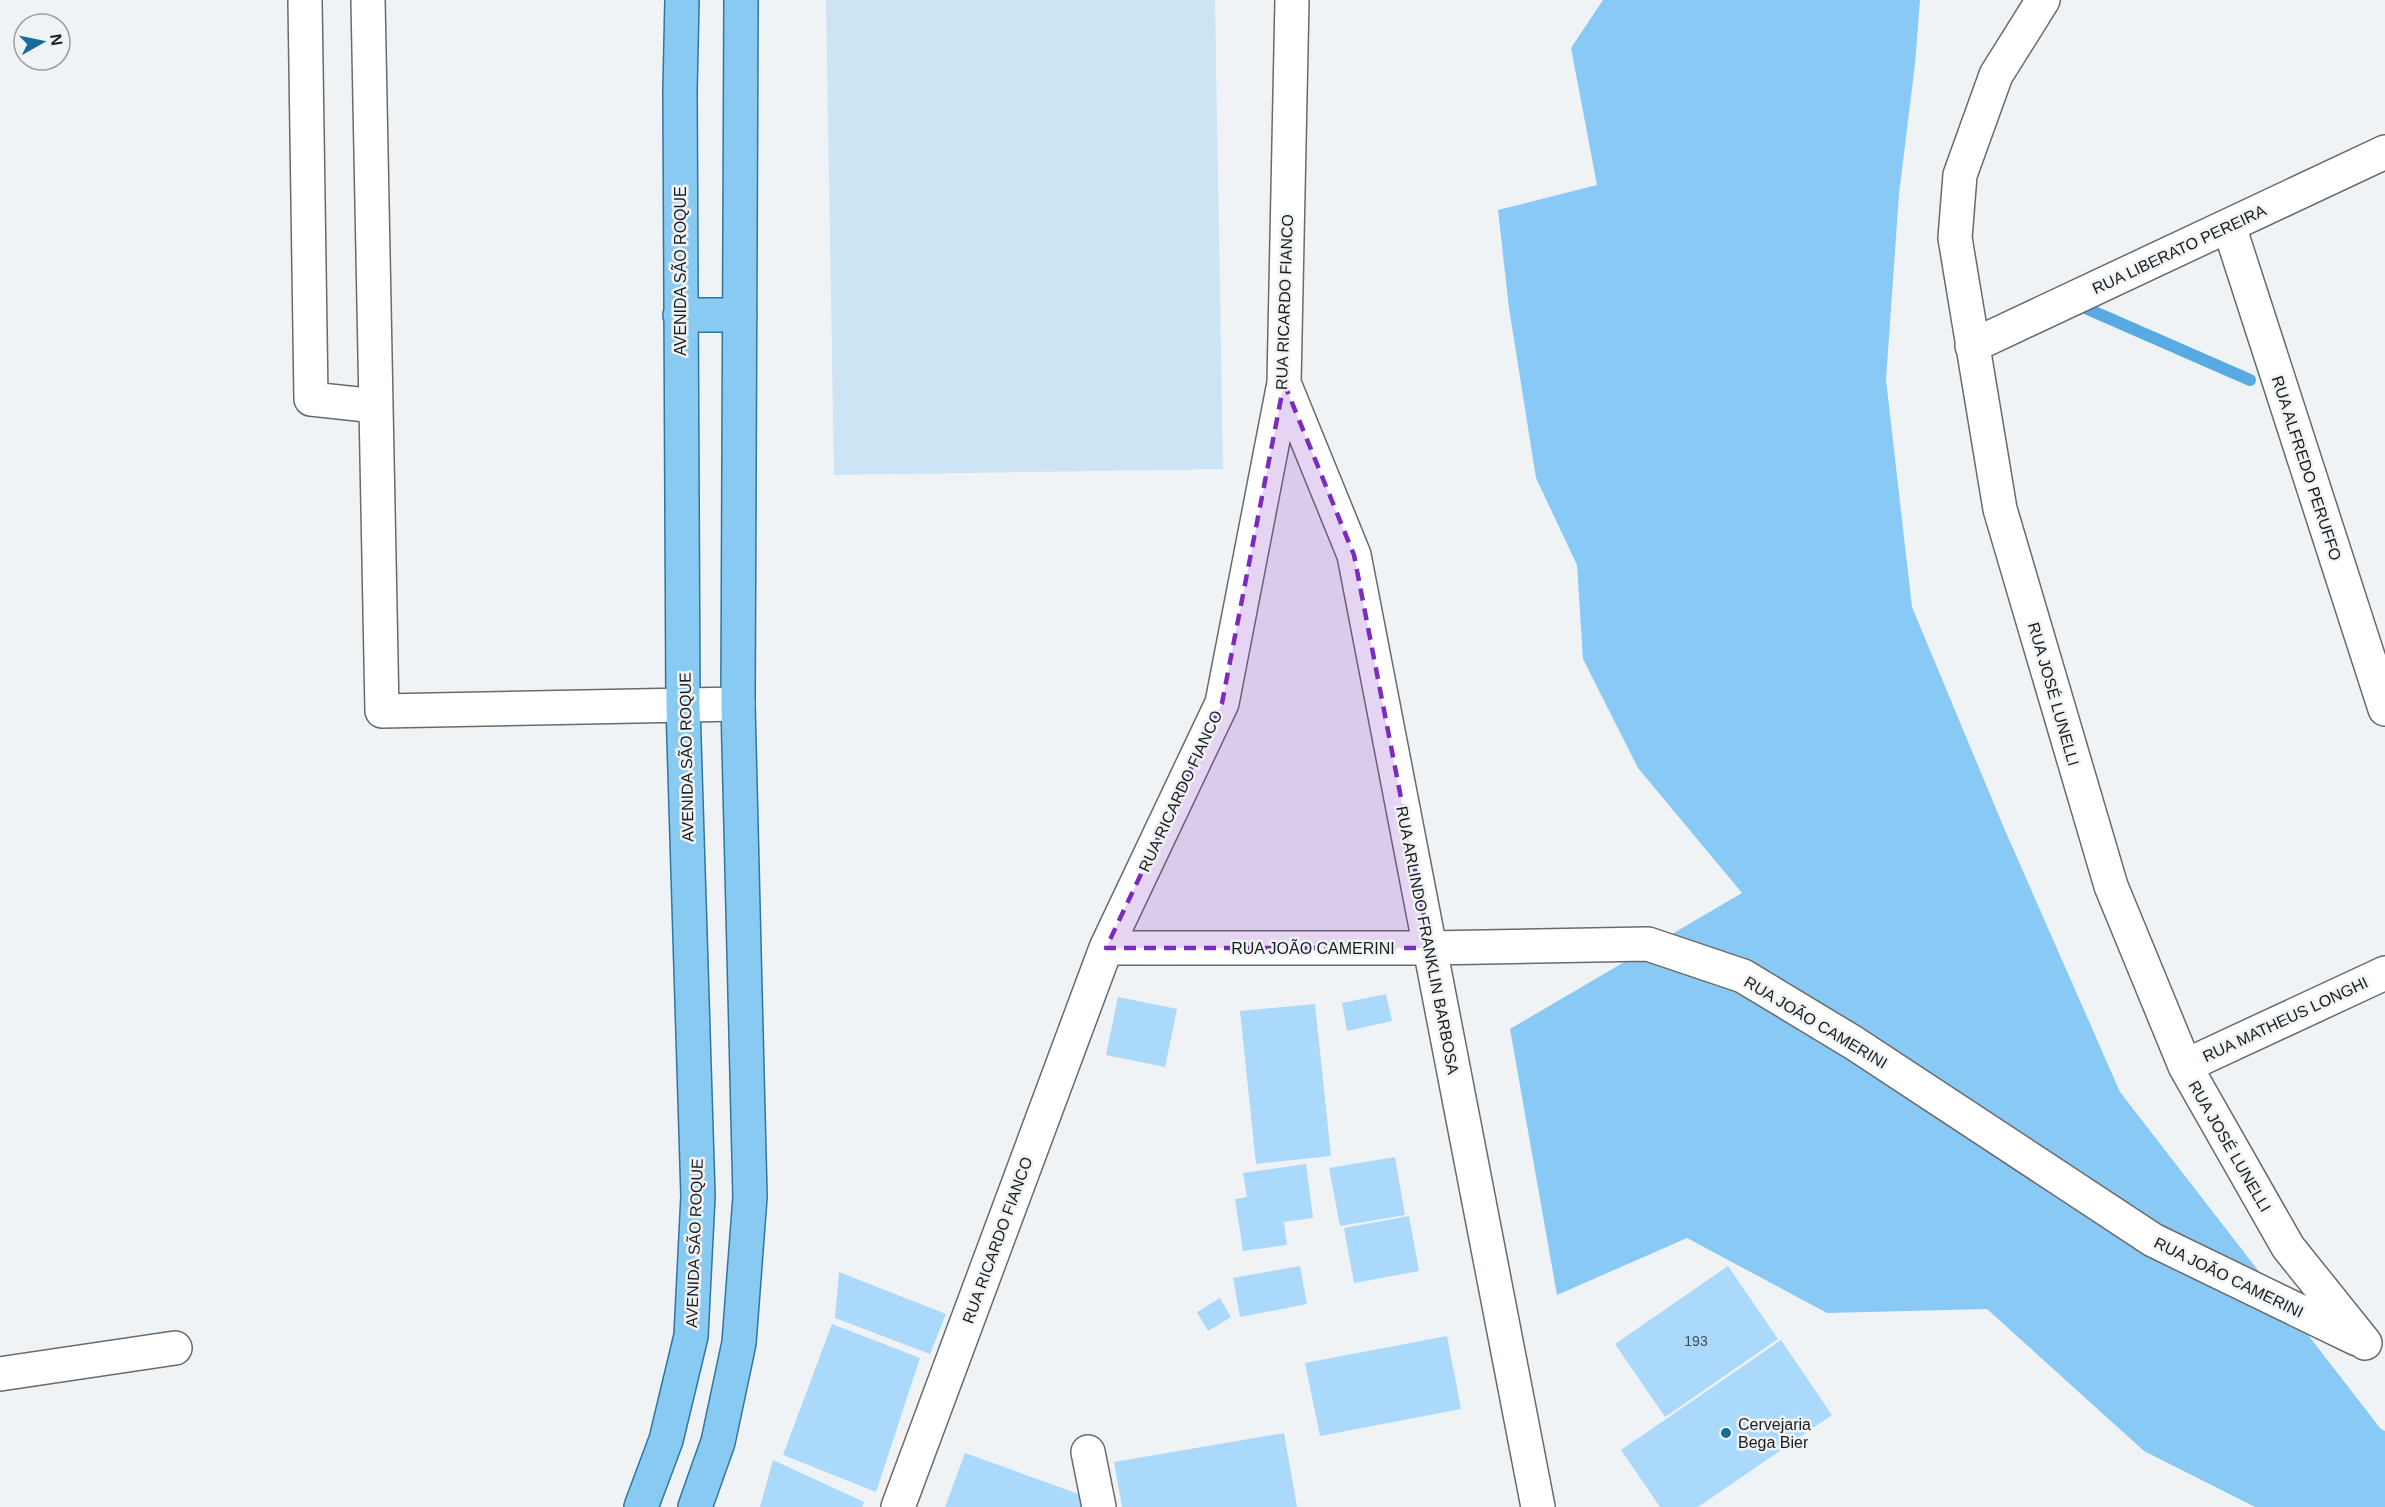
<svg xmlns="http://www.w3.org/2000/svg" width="2385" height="1507" viewBox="0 0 2385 1507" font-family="Helvetica,sans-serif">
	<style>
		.green { fill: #cde4f5 }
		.forest { fill: #89c9f6 }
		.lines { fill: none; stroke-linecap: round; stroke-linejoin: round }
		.stream { stroke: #57abe2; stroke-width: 12 }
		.building { fill: #aad9fc }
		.minor-casing { stroke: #686a6c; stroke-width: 36 }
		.major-casing { stroke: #3076a2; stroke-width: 36 }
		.minor { stroke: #fff; stroke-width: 33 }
		.major { stroke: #89caf2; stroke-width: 33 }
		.marked { fill: #7b2cbf; fill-opacity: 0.2; stroke: #7b2cbf; stroke-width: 4.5; stroke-dasharray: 12 8; stroke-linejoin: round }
		.poi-dot { fill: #176c9c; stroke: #f0f3f5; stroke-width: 2 }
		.labels { text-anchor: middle; stroke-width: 5; stroke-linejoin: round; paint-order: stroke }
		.number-label { font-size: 14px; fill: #3f4b55 }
		.street-label { font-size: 16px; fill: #1b1c1d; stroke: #f0f3f5 }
		.poi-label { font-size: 16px; fill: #1b1c1d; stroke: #f0f3f5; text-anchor: start }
	</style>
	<rect width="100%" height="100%" fill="#f0f3f5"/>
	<!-- green -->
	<path class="green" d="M826,0H1215L1223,469L834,475Z"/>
	<!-- forest -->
	<path class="forest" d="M1603,0H1920L1915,64L1899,194L1886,380L1912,607L2004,828L2120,1092L2380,1428L2385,1431V1507H2255L2144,1451L1987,1309L1827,1313L1687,1238L1557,1295L1510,1029L1742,893L1638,768L1583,659L1577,565L1536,478L1509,308L1498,210L1597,185L1571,48Z"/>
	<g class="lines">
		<!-- stream -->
		<path class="stream" d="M2074,303L2250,380"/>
	</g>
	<!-- building -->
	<path class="building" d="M1386,994L1392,1021L1347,1031L1342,1003Z
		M1118,997L1177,1009L1165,1067L1106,1055Z
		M1315,1004L1331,1156L1256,1164L1240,1011Z
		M1395,1157L1405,1215L1340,1226L1329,1168Z
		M1306,1164L1313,1218L1284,1222L1287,1245L1243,1251L1235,1199L1247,1197L1243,1173Z
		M1409,1216L1419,1271L1354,1283L1344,1228Z
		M1300,1266L1307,1304L1240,1317L1233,1278Z
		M1728,1266L1778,1339L1665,1417L1615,1344Z
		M839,1272L946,1314L930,1354L835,1318Z
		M1220,1298L1231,1317L1208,1331L1197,1312Z
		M832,1324L920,1358L876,1492L783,1455Z
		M1447,1336L1461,1409L1320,1436L1305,1363Z
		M1781,1340L1832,1415L1698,1507H1660L1621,1450Z
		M1284,1433L1297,1507H1122L1114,1462Z
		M965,1453L1087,1497L1083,1507H945Z
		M773,1460L864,1502L862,1507H760Z"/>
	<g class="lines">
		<!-- minor casing -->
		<g class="minor-casing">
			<path id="minor" d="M305,0L311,399L376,406
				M368,0L382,711L738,704
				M2043,0L1996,75L1960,175L1955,238L2000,509L2111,886L2185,1066L2288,1247L2365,1343
				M2229,226L2385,709
				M1972,346L2385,152
				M1284,383L1354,555L1538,1507
				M1106,948H1430L1648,944L1743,976L1854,1043L2153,1240L2357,1339
				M2185,1066L2385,973
				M0,1374L175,1348
				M1088,1452L1099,1507
				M898,1507L1106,948L1222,703L1284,383L1292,0"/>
		</g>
		<!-- major casing -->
		<g class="major-casing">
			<path id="major" d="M680,315H740
				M641,1507L666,1440L691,1336L698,1196L683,706L680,90L682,0
				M695,1507L718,1442L739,1343L750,1197L738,704L741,0"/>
		</g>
		<!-- minor -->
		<use href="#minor" class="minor"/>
		<!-- major -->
		<use href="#major" class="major"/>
	</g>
	<!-- marked area -->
	<path class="marked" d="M1284,383L1354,555L1430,948H1106L1222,703Z"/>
	<!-- markers -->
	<circle class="poi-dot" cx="1726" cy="1433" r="6"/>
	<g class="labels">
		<!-- number labels -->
		<g class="number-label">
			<text x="1696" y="1346">193</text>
		</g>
		<!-- street labels -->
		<g class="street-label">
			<text transform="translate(2179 249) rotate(-25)" y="6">RUA LIBERATO PEREIRA</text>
			<text transform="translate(680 271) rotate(-90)" y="6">AVENIDA SÃO ROQUE</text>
			<text transform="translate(1284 302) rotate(-88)" y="6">RUA RICARDO FIANCO</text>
			<text transform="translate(2307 468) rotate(72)" y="6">RUA ALFREDO PERUFFO</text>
			<text transform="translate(2054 694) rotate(74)" y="6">RUA JOSÉ LUNELLI</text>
			<text transform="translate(686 757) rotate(-91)" y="6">AVENIDA SÃO ROQUE</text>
			<text transform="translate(1180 791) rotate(-65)" y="6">RUA RICARDO FIANCO</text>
			<text transform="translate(1428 940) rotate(79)" y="6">RUA ARLINDO FRANKLIN BARBOSA</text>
			<text x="1313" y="954">RUA JOÃO CAMERINI</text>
			<text transform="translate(2285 1019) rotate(-25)" y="6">RUA MATHEUS LONGHI</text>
			<text transform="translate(1816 1022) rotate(31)" y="6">RUA JOÃO CAMERINI</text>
			<text transform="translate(2230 1146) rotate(60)" y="6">RUA JOSÉ LUNELLI</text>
			<text transform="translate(997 1240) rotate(-70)" y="6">RUA RICARDO FIANCO</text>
			<text transform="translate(694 1243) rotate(-88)" y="6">AVENIDA SÃO ROQUE</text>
			<text transform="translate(2229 1277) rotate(26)" y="6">RUA JOÃO CAMERINI</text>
		</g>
		<!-- poi labels -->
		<g class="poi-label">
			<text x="1738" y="1430">Cervejaria<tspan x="1738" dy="18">Bega Bier</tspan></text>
		</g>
	</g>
	<!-- north arrow -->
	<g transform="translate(42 42) rotate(81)"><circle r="28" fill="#f0f3f5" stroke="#9b9d9f" stroke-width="1.5"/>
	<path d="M0-4.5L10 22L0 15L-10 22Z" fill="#176c9c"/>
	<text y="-9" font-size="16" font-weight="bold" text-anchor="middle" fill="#1b1c1d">N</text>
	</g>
</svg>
